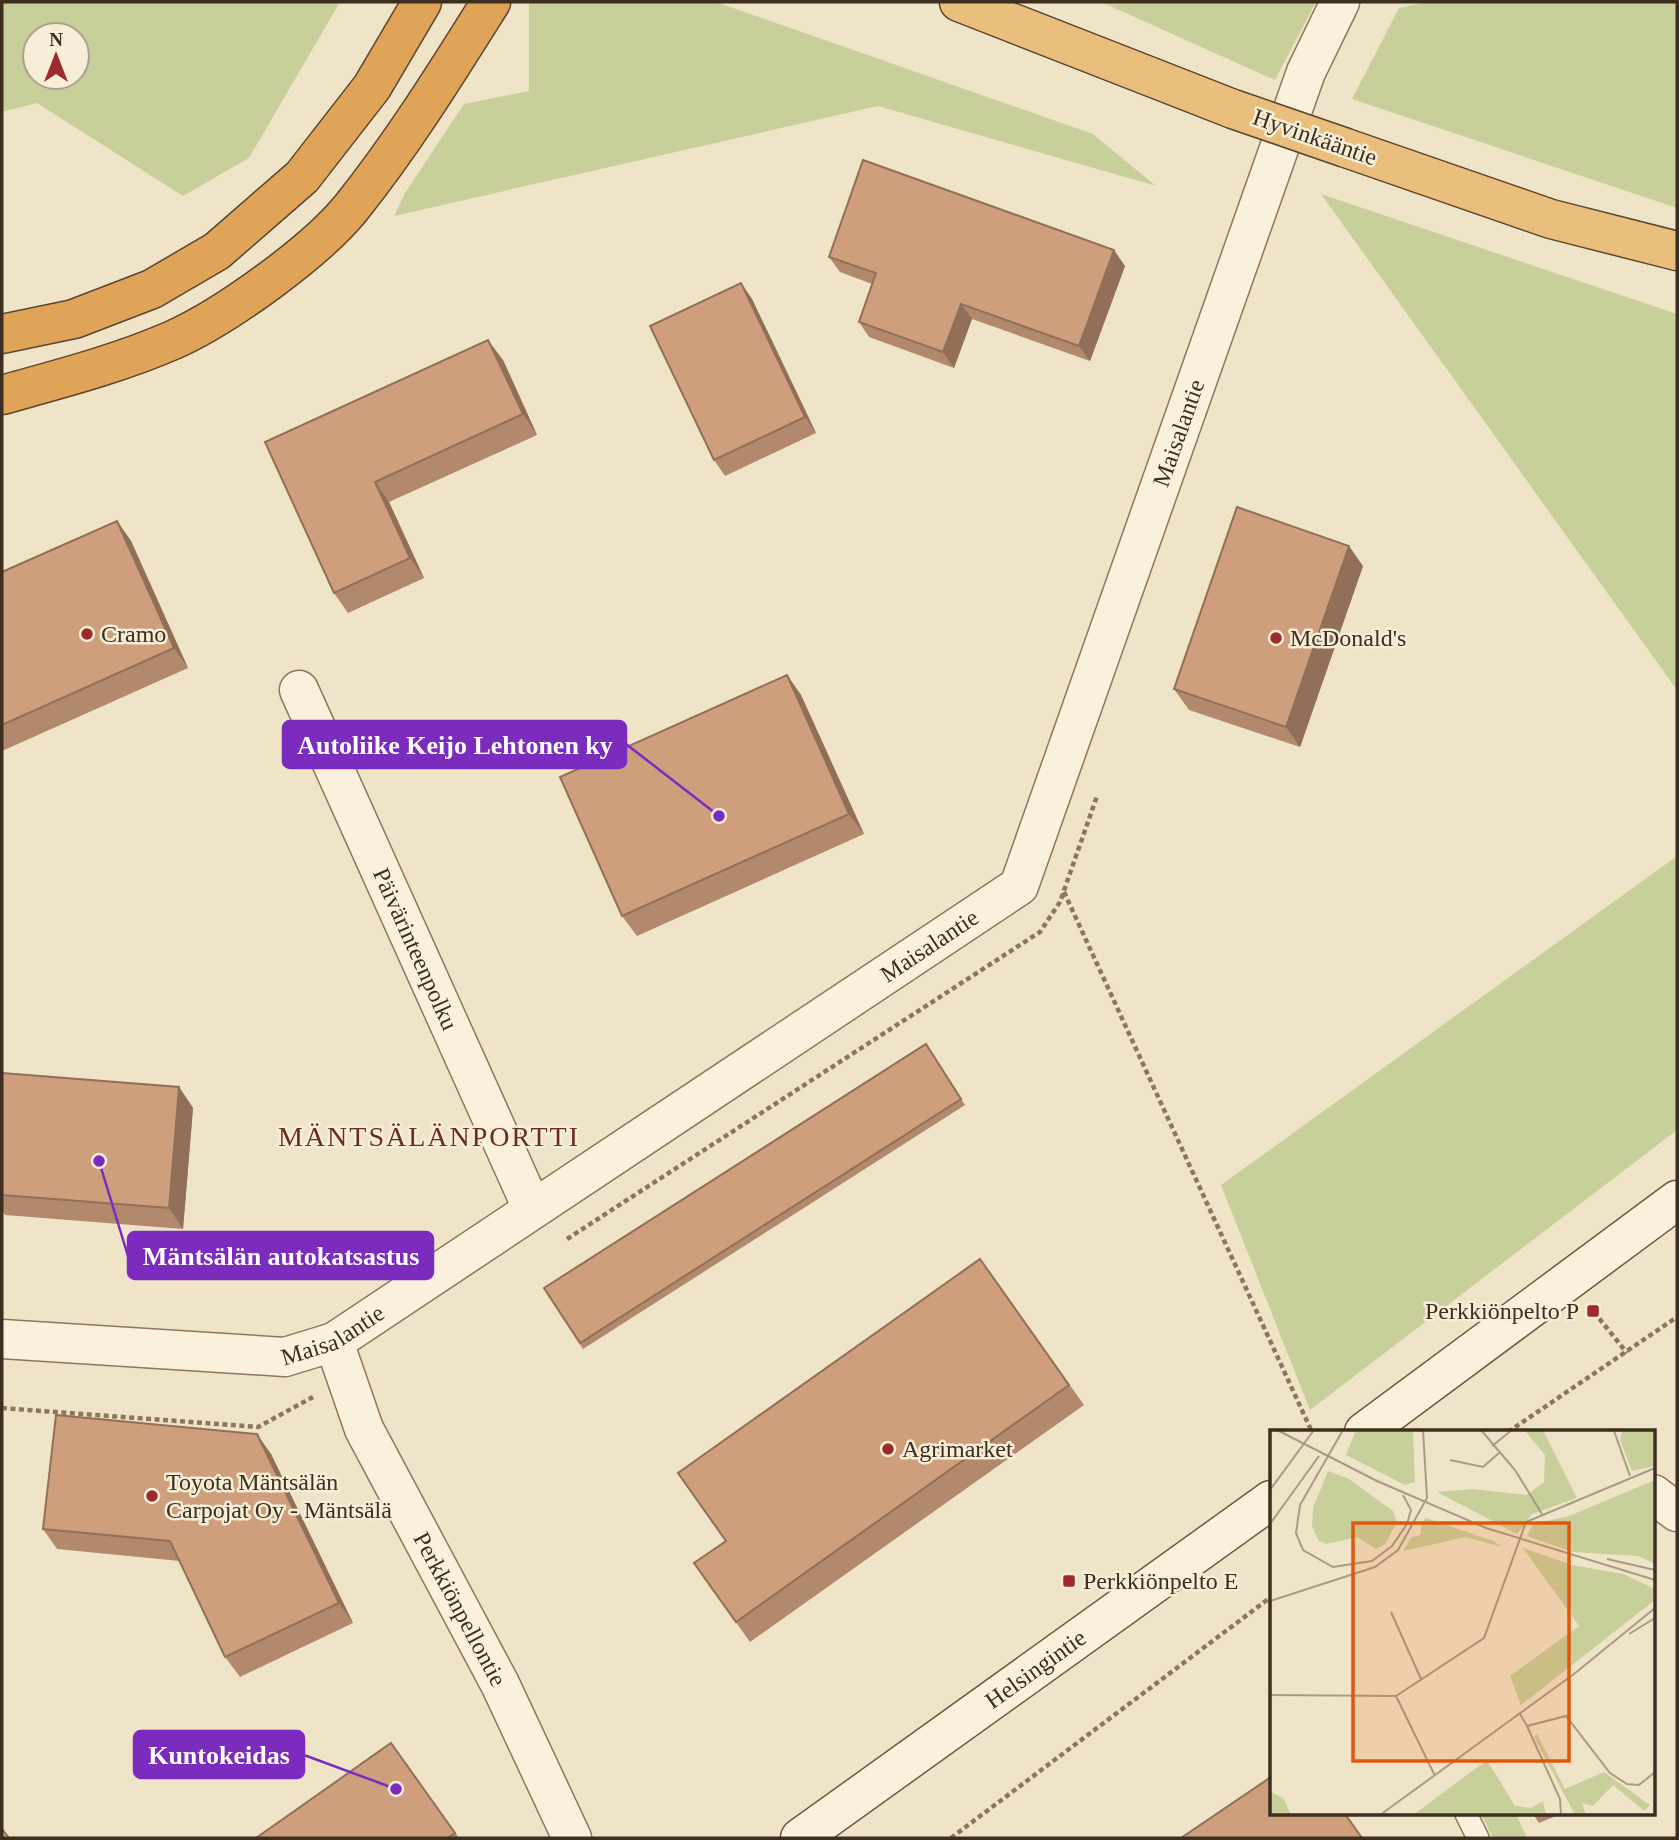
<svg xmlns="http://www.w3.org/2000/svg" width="1679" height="1840" viewBox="0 0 1679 1840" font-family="'Times New Roman',serif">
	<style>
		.green { fill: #c9cf9b; fill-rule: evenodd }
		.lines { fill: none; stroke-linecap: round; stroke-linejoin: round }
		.service-casing { stroke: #8d765c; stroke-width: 24 }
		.minor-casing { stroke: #8d765c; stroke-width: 41 }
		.secondary-casing { stroke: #6f573f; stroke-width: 41 }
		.trunk-casing { stroke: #5b4430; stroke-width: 41 }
		.motorway-casing { stroke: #5b4430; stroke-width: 41 }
		.path { stroke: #8d765c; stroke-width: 4.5; stroke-dasharray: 5 3.5; stroke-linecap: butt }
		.service { stroke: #faf1dc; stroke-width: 21 }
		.minor { stroke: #faf1dc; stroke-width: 38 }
		.secondary { stroke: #faf1dc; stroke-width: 38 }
		.trunk { stroke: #eabe7c; stroke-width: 38 }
		.motorway { stroke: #e0a458; stroke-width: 38 }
		.trunk-bridge-casing { stroke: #5b4430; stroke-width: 41; stroke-linecap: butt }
		.trunk-bridge { stroke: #eabe7c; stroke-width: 38 }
		.wall { fill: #b2896c }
		.shaded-wall { fill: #916f58 }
		.building { fill: #cf9f7d; stroke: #916f58; stroke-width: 2 }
		.poi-dot { fill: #9e2a2b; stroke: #f7eed8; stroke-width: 2.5 }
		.labels { text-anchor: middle; stroke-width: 5; stroke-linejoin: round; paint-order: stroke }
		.street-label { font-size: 24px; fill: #3d2e20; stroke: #f7eed8 }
		.poi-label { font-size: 24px; fill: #3d2e20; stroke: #f7eed8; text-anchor: start }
		.quarter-label { font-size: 28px; letter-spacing: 2px; fill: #6b2e1e; stroke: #f7eed8 }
		.inset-road { fill: none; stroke: #a89b85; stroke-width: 2 }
		.view { fill: #df570d; fill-opacity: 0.15; stroke: #df570d; stroke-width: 3.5 }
		.inset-edge { fill: none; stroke: #3d2e20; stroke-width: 3.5 }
		.leader { fill: none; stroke: #7b2cbf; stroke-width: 2.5 }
		.callout-dot { fill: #7b2cbf; stroke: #f7eed8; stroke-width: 2.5 }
		.callout { fill: #7b2cbf; stroke: #7b2cbf; stroke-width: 2.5 }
		.callout-label { font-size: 26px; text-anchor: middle; font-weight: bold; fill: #fff }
	</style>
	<rect width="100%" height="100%" fill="#f0e4c8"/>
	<!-- green -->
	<path class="green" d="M2,2H340L249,158L183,196L37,103L2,112ZM77,35V77H35V35Z
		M529,2H716L1093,134L1156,186L878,106L394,216L405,193L464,104L529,91Z
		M1101,2H1316L1275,80Z
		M1426,2H1677V208L1352,99L1399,8Z
		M1321,194L1677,314V690Z
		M1677,856V1130L1310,1410L1221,1185Z
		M1481,1814H1516L1527,1838H1493Z"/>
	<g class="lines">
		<!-- service casing -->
		<g class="service-casing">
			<path id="service" d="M1466,1814L1478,1838"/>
		</g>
		<!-- minor casing -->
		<g class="minor-casing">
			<g id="minor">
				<path id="s1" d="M299,690L532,1208"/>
				<path id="s2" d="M2,1339L285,1357L334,1342L1019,886L1306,72L1340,2"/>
				<path id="s3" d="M334,1342L364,1429L500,1684L572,1838"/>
				<path d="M1653,1494L1677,1512"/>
			</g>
		</g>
		<!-- secondary casing -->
		<g class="secondary-casing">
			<g id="secondary">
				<path d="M1364,1432L1677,1200"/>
				<path id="s4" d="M800,1838L1271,1500"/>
			</g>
		</g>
		<!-- trunk casing -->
		<g class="trunk-casing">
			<path id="trunk" d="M959,2L1233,109
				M1346,148L1551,219L1677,251"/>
		</g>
		<!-- motorway casing -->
		<g class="motorway-casing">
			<path id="motorway" d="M2,334L74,319L152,289L217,251L302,177L372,87L422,2
				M2,395C59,379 118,364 173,340C225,317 315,252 351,208C403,143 447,72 491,2"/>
		</g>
		<!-- path -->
		<path class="path" d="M1064,892L1312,1432
			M567,1239L1040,932L1060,902L1097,796
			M1594,1312L1627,1353
			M2,1408L258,1427L313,1397
			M1508,1432L1677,1317
			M951,1838L1271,1597"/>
		<!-- service -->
		<use href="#service" class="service"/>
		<!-- minor -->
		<use href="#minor" class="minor"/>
		<!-- secondary -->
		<use href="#secondary" class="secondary"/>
		<!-- trunk -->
		<use href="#trunk" class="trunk"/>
		<!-- motorway -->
		<use href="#motorway" class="motorway"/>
		<!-- trunk-bridge casing -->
		<g class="trunk-bridge-casing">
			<path id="trunk-bridge" d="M1233,109L1346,148"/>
		</g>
		<!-- trunk-bridge -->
		<use href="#trunk-bridge" class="trunk-bridge"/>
	</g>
	<!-- wall -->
	<path class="wall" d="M829,257L1125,266L1090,361L972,319L954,368L869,337L859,322L872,284L840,272Z
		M741,283L752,299L816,433L725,476L714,460Z
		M503,360L537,435L389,502L424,578L348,613L334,593L265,442Z
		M117,521L131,541L188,668L2,751V572Z
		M1363,566L1300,747L1189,710L1174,689Z
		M787,675L801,695L864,834L637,936L622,916Z
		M926,1044L965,1105L583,1349L544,1288Z
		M2,1073L179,1087L193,1108L183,1229L5,1215L2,1210Z
		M980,1259L1084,1405L750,1642L694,1563L726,1541Z
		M271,1454L353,1623L240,1677L225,1657L180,1561L57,1549L43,1529Z
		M391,1743L459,1838H256Z
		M1533,1814H1561L1539,1823Z"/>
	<!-- shaded-wall -->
	<path class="shaded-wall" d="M1114,250L1125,266L1090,361L1079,346Z
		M741,283L752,299L816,433L805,417Z
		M961,304L972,319L954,368L943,352Z
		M488,340L503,360L537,435L523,414Z
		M375,482L389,502L424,578L410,558Z
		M117,521L131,541L188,668L174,648Z
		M1349,546L1363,566L1300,747L1286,727Z
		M787,675L801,695L864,834L849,814Z
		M179,1087L193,1108L183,1229L169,1208Z
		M257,1434L271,1454L353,1623L339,1603Z"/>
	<!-- building -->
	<path class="building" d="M863,160L1114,250L1079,346L961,304L943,352L859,322L876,273L829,257Z
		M741,283L805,417L714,460L650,326Z
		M488,340L523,414L375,482L410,558L334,593L265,442Z
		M1237,507L1349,546L1286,727L1174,689Z
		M117,521L174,648L2,725V572Z
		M787,675L849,814L622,916L560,777Z
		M926,1044L961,1099L580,1343L544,1288Z
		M2,1073L179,1087L169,1208L2,1195Z
		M980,1259L1069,1385L736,1622L694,1563L726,1541L678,1473Z
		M56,1415L257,1434L339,1603L225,1657L170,1541L43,1529Z
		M391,1743L455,1833L447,1838H256Z
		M1271,1777V1814H1345L1362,1838H1181Z
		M2,1829L9,1838H2Z"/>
	<!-- markers -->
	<g class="poi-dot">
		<circle cx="87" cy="634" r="7"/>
		<circle cx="1276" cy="638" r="7"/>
		<rect x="1586" y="1304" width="14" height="14" rx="3.5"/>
		<circle cx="888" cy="1449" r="7"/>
		<circle cx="152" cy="1496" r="7"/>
		<rect x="1062" y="1574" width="14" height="14" rx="3.5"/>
	</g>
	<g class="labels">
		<!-- street labels -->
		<g class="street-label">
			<text transform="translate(1315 137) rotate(19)" y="8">Hyvinkääntie</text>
			<text dy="8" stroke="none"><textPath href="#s2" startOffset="1638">Maisalantie</textPath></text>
			<text dy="8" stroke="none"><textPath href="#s2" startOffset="1050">Maisalantie</textPath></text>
			<text dy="8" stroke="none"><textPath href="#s1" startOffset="284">Päivärinteenpolku</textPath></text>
			<text dy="8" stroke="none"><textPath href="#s2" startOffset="336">Maisalantie</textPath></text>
			<text dy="8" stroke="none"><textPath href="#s3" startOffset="296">Perkkiönpellontie</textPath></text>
			<text dy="8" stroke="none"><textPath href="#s4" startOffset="290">Helsingintie</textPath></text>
		</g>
		<!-- poi labels -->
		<g class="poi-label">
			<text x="101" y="642">Cramo</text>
			<text x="1290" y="646">McDonald's</text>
			<text x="1579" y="1319" text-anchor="end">Perkkiönpelto P</text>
			<text x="902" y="1457">Agrimarket</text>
			<text x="166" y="1490">Toyota Mäntsälän<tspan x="166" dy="28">Carpojat Oy - Mäntsälä</tspan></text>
			<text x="1083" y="1589">Perkkiönpelto E</text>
		</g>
		<!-- quarter labels -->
		<g class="quarter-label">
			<text x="429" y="1146">MÄNTSÄLÄNPORTTI</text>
		</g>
	</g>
	<!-- overview -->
	<g transform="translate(1270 1430)">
		<rect width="385" height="385" fill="#f0e4c8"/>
		<path d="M86,0H143L145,52L135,55L76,25ZM254,0H273L307,68L262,84L247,104L167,62L203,59L257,65L274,52L275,25ZM352,0H385V36L362,41L350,10ZM58,41L79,49L123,81L127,92L115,114L106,119L87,107L57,114L49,111L42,96L43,78ZM385,50V134L368,126L303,122L257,106L263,94L299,86ZM156,88L223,111L232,117L196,107L133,121L142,107L151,105V93ZM253,118L302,135L353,144L385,159V170L251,275L240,246L309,196ZM267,304L295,359L334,342L380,375L374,381L343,355L323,376L312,373L316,385H305L264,307ZM217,330L245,376L261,378L273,371L276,384L143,385ZM0,361L14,369L21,385H0Z" fill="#c9cf9b"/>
		<path class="inset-road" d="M7,0L107,51L216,98L385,150M73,0L30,75L26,103L33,120L63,137L102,131L122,116L137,94L141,80L133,65M211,0L245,40L272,84M344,1L360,46M222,16L242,0M180,30L213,37L229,23M0,60L44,0M0,94L49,26M337,129L385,140M0,171L105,137L128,120L157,68L153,0M121,182L151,249M359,204L385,188M0,265L126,266L214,208L256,92L385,38M126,266L165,346M250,284L257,296L296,286L340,343L357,354L369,355L385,342M257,296L290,369L291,385M110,385L304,244L385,178"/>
		<path class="view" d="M83,93H299V331H83Z"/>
		<rect width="385" height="385" class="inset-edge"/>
	</g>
	<!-- callouts -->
	<path class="leader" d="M719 816L626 744M99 1161L128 1256M396 1789L304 1755"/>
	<g class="callout-dot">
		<circle cx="719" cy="816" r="7"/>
		<circle cx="99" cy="1161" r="7"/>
		<circle cx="396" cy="1789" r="7"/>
	</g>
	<g class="callout">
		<rect x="283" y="721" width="343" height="47" rx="7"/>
		<rect x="128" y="1232" width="305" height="47" rx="7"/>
		<rect x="134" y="1731" width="170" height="47" rx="7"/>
	</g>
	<g class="callout-label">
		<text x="455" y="754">Autoliike Keijo Lehtonen ky</text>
		<text x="281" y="1265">Mäntsälän autokatsastus</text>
		<text x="219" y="1764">Kuntokeidas</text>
	</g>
	<!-- border -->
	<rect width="1679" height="1840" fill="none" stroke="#3d2e20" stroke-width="7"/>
	<!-- north arrow -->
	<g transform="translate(56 56)"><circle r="33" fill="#f7eed8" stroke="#ada18e" stroke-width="2"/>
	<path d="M0-5L12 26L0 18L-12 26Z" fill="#9e2a2b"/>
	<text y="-10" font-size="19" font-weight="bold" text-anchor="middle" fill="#3d2e20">N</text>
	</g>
</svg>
